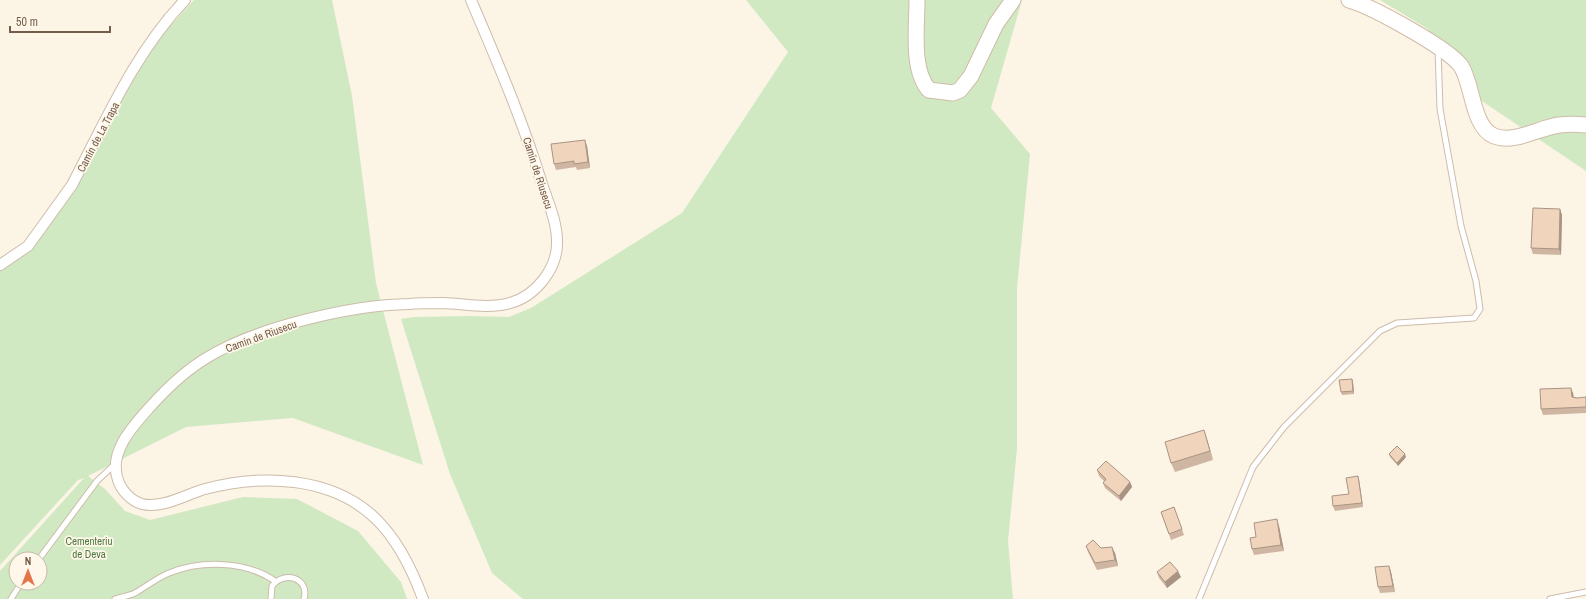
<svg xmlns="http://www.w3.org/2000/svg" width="1586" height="599" viewBox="0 0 1586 599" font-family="'Archivo Narrow',sans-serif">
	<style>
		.green { fill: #d0e9c3; fill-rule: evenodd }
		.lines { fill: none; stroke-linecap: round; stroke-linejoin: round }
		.lane-casing { stroke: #cdbcab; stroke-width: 7 }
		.street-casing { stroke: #cdbcab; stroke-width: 12 }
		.secondary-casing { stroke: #d0bca8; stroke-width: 17 }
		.lane { stroke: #fff; stroke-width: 5 }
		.street { stroke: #fff; stroke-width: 10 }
		.secondary { stroke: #fff; stroke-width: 15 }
		.wall { fill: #cfb6a2 }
		.shaded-wall { fill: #a99484 }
		.building { fill: #f1d4bc; stroke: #a99484 }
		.labels { text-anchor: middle; stroke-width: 3.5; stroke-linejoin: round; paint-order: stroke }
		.street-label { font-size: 11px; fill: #745b4a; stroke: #fff8ea }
		.park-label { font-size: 11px; fill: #4f7942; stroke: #fff8ea }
	</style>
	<rect width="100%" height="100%" fill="#fcf4e4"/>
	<!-- green -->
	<path class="green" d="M194,0H332L352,96L376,283L423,465L293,418L186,427L88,476L105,489L125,511L150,520L243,497L297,499L358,531L401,582L407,599H0V571L84,478L78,480L0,565V264L30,248L64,201L154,44ZM16,559H40V583H16Z
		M746,0H1022L991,108L1030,154L1017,288V449L1008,541L1013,599H523L492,573L450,474L401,319L414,317L470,316L509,317L531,308L682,213L788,52Z
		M1380,0H1586V171L1473,95L1428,29Z"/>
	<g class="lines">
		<!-- lane casing -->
		<g class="lane-casing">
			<path id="lane" d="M39,559L97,481L114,465
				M11,599L21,583
				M115,599C121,597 129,596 135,593C147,586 157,578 169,573C202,560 246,561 275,581
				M271,599L272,586C284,570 310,578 304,599
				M1199,599L1253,467L1284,427L1380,331L1397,323L1474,318L1480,309L1476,281L1461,226L1440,109L1438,49
				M1550,599L1586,592"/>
		</g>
		<!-- street casing -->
		<g class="street-casing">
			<path id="street" d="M0,265L28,246L72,185C105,122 135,52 185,0
				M423,599C412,569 398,540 375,518C331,476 261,474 205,489C187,494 162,509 142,504C131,501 121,490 118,480C108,452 133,426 150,407C167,388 186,370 208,357C258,327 351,305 409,304C420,303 432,303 444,303C465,304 489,309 510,303C536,296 558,268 557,241C557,222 548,202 542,184C523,121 497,61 471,0"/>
		</g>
		<!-- secondary casing -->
		<g class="secondary-casing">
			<path id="secondary" d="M917,0C917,27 911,70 929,90L953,93L960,90L971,76L996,24L1013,0
				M1349,0C1371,6 1448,48 1461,66C1473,84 1472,127 1494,136C1514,144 1538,128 1559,125C1568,124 1577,124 1586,125"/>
		</g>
		<!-- lane -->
		<use href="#lane" class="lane"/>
		<!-- street -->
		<use href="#street" class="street"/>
		<!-- secondary -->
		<use href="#secondary" class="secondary"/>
	</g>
	<!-- wall -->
	<path class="wall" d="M587,146L590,168L577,170L576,167L556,170L554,164Z
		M1560,209L1562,215L1561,255L1533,254L1531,248Z
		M1352,379L1353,382L1354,394L1342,395L1341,392Z
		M1573,393L1574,397L1577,398L1586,397V413L1543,415L1541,409Z
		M1204,430L1213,460L1175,472L1171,463Z
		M1389,454L1406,457L1398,466L1390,457Z
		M1097,470L1130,482L1132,487L1121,501L1105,488L1103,483L1104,481L1099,476Z
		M1358,476L1359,480L1363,507L1335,511L1333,506L1349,494Z
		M1174,507L1184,535L1171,540L1161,512Z
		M1279,526L1284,551L1254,555L1252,549L1256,537Z
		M1086,546L1101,548L1115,553L1118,566L1097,570L1088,552Z
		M1389,566L1391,572L1395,592L1380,593L1378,587Z
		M1157,572L1181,577L1167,588L1159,578Z"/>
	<!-- shaded-wall -->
	<path class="shaded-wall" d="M585,140L587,146L590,168L588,162Z
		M1560,209L1562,215L1561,255L1559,249Z
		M1352,379L1353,382L1354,394L1353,391Z
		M1571,388L1573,393L1574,403L1572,397Z
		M1204,430L1207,439L1213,460L1210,451Z
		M1405,454L1406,457L1398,466L1397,463Z
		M1358,476L1359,480L1363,507L1362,503Z
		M1130,482L1132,487L1121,501L1119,496Z
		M1277,519L1279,526L1284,551L1281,545Z
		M1112,547L1115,553L1118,566L1115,560Z
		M1389,566L1391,572L1395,592L1393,586Z
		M1178,571L1181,577L1167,588L1165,582Z"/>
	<!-- building -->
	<path class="building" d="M585,140L588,162L574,164V161L554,164L551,144Z
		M1533,208L1560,209L1559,249L1531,248Z
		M1352,379L1353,391L1341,392L1339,380Z
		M1571,388L1572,397L1577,398L1586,397V407L1541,409L1540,389Z
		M1204,430L1210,451L1171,463L1165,442Z
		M1397,446L1405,454L1397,463L1389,454Z
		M1106,461L1130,482L1119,496L1103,483L1106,479L1097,470Z
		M1358,476L1362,503L1333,506L1332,496L1349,494L1346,478Z
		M1174,507L1182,529L1169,534L1161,512Z
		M1277,519L1281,545L1252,549L1250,538L1256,537L1254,523Z
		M1093,540L1101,548L1112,547L1115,560L1095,563L1086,546Z
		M1170,562L1178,571L1165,582L1157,572Z
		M1389,566L1393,586L1378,587L1375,567Z"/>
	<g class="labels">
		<!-- street labels -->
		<g class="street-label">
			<text transform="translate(98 137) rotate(-62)" y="4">Camín de La Trapa</text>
			<text transform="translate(538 173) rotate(72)" y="4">Camín de Riusecu</text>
			<text transform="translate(261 336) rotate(-20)" y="4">Camín de Riusecu</text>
		</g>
		<!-- park labels -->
		<g class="park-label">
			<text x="89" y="545">Cementeriu<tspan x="89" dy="13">de Deva</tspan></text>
		</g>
	</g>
	<!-- north arrow -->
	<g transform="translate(28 571)"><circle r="19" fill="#fff8ea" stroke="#c7b9aa"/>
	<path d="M0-3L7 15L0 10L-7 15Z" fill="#e4754a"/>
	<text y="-6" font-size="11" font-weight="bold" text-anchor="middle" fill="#745b4a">N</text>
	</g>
	<!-- scale -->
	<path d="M10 26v6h100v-6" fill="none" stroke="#745b4a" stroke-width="2"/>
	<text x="16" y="26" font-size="12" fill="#745b4a" stroke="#fff8ea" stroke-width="3" paint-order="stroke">50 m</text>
</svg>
